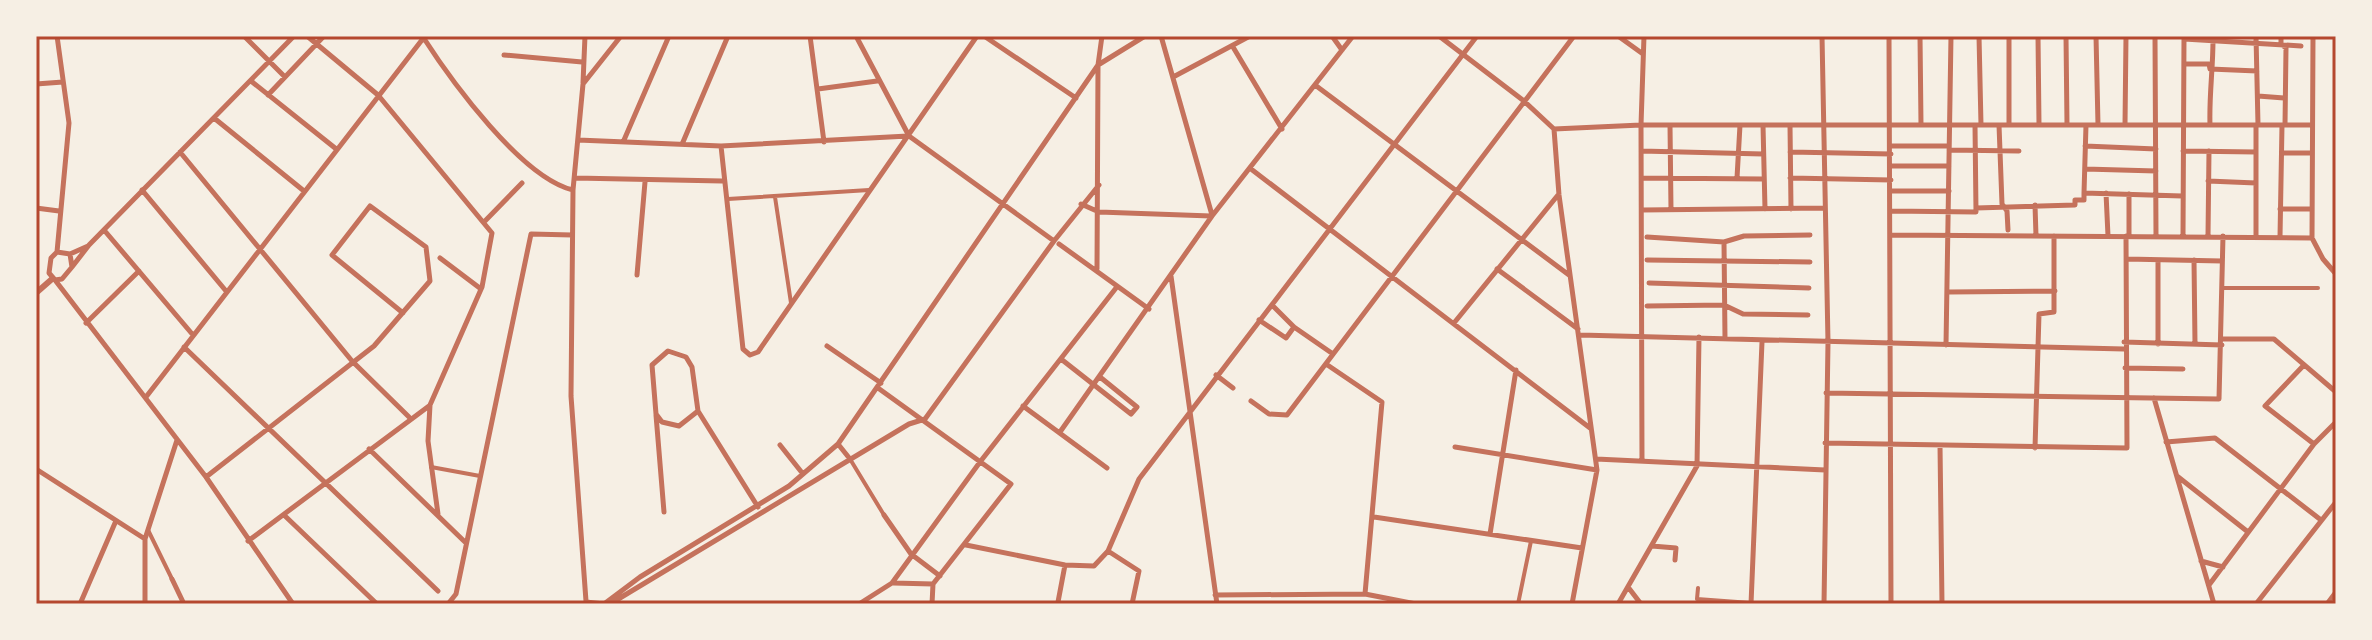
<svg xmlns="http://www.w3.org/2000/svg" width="2372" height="640" viewBox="0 0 2372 640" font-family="'IBM Plex Sans',sans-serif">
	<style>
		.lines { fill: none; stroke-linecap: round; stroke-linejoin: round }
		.pedestrian { stroke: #c5725c; stroke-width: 4 }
		.minor { stroke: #c5725c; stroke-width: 5 }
		.tertiary { stroke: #c5725c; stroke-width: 6 }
		.neatline { fill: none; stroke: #b5482f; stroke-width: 3 }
	</style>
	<rect width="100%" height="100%" fill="#f6efe4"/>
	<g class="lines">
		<!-- pedestrian -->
		<path class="pedestrian" d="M775,197L791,303
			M728,199L869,190
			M2222,288H2318
			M850,459L884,515
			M431,467L480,476
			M148,530L172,579
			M1698,588L1697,599L1751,603
			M1518,604L1531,541"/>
		<!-- minor -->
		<path class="minor" d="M57,36L69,123L57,252
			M244,36L285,77
			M307,36L378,95L492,233L482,287L430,405L428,441L438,514
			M810,36L824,142
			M856,36L909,136L1054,241
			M984,36L1076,98
			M1161,36L1212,215
			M1332,36L1342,50
			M1439,36L1524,101L1554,129
			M1618,36L1643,54
			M1822,36L1828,342L1824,604
			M1889,36L1891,604
			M1920,36L1921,125
			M1979,36L1981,125
			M2009,36V125
			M2038,36L2039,125
			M2066,36L2067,125
			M2096,36L2098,125
			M2155,36L2156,236
			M2256,36L2258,125
			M2281,36V44L2286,48L2285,125
			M2313,36L2312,238L2323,259L2336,274
			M423,37C452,82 522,178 573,190
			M2184,39L2301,46
			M1233,47L1282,129
			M504,55L582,62
			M2184,64H2209L2210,69L2257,71
			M1175,76L1250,36
			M251,81L335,148
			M583,83L585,36
			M36,84L63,82
			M1315,85L1569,275
			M818,89L877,81
			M268,95L324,36
			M2258,96L2284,98
			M214,118L304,191
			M1670,125L1671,210
			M1763,125L1765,209
			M1790,125L1791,209
			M1999,125L2002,204L2007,211L2008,230
			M2125,125L2126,36
			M2210,125C2209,96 2213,69 2213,40
			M2256,125V237
			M1554,129L1641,125H2312
			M1554,129L1559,195L1597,470L1572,604
			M578,140L721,146L908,136
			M624,140L669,36
			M683,142L728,36
			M721,146L743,349L750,355L758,352L977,36
			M1891,146H1949
			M2085,146L2156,149
			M1949,150L2019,151
			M1641,151L1763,154
			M2183,151L2256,152
			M180,152L352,361L409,417
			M1790,152L1891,154
			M2282,153H2312
			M1891,166H1949
			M1251,169L1590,428
			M2085,169L2156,171
			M575,178L722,181
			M1642,178L1763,179
			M1737,178L1740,125
			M1790,178L1891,180
			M2208,181L2256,183
			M142,190L226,291
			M1891,191H1949
			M2084,193L2086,125
			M2106,193L2108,236
			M2129,194V236
			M1081,204L1099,212L1211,216
			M2035,205L2036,236
			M36,208L59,211
			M1976,208L2075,205V200H2084V193L2182,196
			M2280,209H2312
			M1642,210L1825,208
			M1890,211L1976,212L1975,125
			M485,221L522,183
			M104,230L193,335
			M1890,235L2312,238
			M2183,236L2184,36
			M2208,236L2209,151
			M1647,237L1724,242L1744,236L1810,235
			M2280,237L2282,125
			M1724,242L1725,338
			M1059,244L1149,309
			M57,252L70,254L72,267L62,279L55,280L49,273L51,258Z
			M70,254L88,246
			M440,258L481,289
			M2126,259L2222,261
			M1647,260L1810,262
			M2158,260V344
			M2194,260L2195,344
			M72,267L89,245L294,36
			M1097,269L1098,65L1102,36
			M1497,269L1578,329
			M637,275L645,182
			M1171,276L1217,604
			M55,280L206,477L293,604
			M1649,283L1809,288
			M1949,292L2055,291
			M1272,305L1294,327L1333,354
			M1647,306L1724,305L1743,314L1808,315
			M1259,320L1286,338L1294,327
			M86,323L139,271
			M1454,323L1558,195
			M1580,335L2124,349
			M2222,339H2274L2336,392
			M2124,342L2222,345
			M1946,345L1951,36
			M827,346L881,383
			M184,347L438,591
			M1061,359L1131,414L1137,407L1100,377
			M1326,364L1382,402L1365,594
			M2304,365L2265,406L2314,444
			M2125,368L2183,369
			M1216,375L1233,388
			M878,388L1011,484L933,584L932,604
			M1826,393L2219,399L2223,236
			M146,397L425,36
			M2154,398L2214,604
			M1251,401L1269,414L1287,415L1574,36
			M1023,406L1107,468
			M698,411L679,426L662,422L656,414L652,365L668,351L686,357L692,367L698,411L758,507
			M656,415L664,512
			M1060,432L1212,216L1353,36
			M2166,442L2215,438L2321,520
			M1825,443L2127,448L2126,236
			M838,444L850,459
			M780,445L803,474
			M1940,445L1942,604
			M1455,447L1597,470
			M2035,448L2039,314L2054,312V236
			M369,449L466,543
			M1596,459L1825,470
			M1642,461L1641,125L1644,36
			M36,469L145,539
			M2177,476L2248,532
			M206,477L374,346L430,281L426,247L370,206L332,255L403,313
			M284,515L377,604
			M884,515L911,554L940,576
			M1374,517L1582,548
			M1490,534L1516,370
			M248,541L429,406
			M966,545L1065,565L1094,566L1108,551L1139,479L1477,36
			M1652,546L1676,548L1675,560
			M1108,551L1139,571L1132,604
			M2201,561L2223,567
			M172,579L184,604
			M893,583L933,584
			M2209,585L2314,444L2336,422
			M1628,587L1641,604
			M1215,595L1365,594L1416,604
			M586,601L571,396L573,190L583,84L621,36
			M586,602L604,604
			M1058,602L1065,565
			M80,604L115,523
			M145,604V539L177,440
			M448,604L456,594L531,234L572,235
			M604,604L640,577L789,486L838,444L1098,65L1145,36
			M610,604L909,424L925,419L1054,241L1099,185
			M859,604L892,583L980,462L1116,288
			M1618,604L1697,466L1699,337
			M1751,604L1762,342
			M2256,604L2336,502
			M2327,604L2336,592"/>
		<!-- tertiary -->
		<path class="tertiary" d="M36,293L52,279"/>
	</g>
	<!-- border -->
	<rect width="2372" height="640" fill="none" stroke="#f6efe4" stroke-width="76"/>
	<rect x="38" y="38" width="2296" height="564" class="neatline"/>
</svg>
